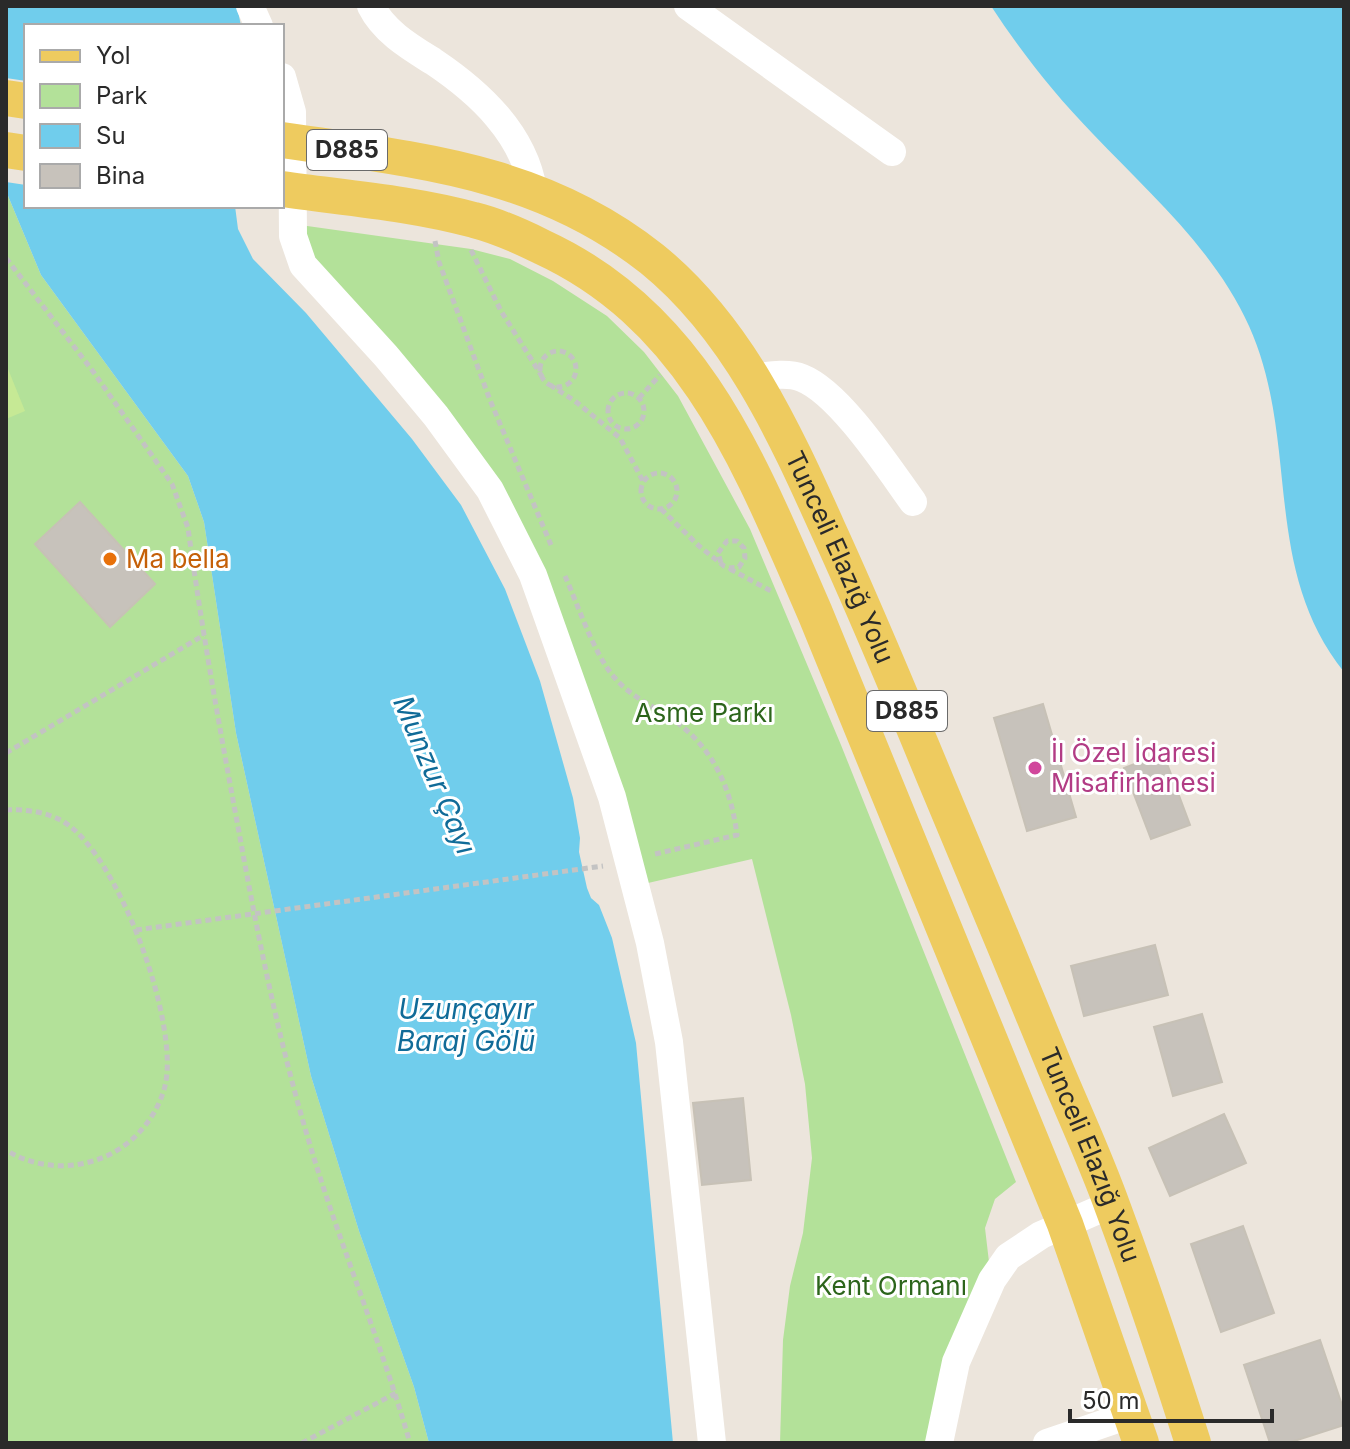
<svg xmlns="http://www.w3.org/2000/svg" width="1350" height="1449" viewBox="0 0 1350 1449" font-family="Inter,sans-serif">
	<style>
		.green { fill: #b3e199 }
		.pitch { fill: #c6e995 }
		.water { fill: #70cdec }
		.pier { fill: #ece5dc }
		.building { fill: #c7c2bb; stroke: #c7c1b6; stroke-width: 2 }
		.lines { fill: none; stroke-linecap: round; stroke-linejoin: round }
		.path { stroke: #c3c3c3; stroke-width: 5; stroke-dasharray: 6 4; stroke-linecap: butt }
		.minor { stroke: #fff; stroke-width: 28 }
		.major { stroke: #eecb5f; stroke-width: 36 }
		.food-dot { fill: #e8710a; stroke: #fff; stroke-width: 3 }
		.hotel-dot { fill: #d1479c; stroke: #fff; stroke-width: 3 }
		.labels { text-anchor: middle; stroke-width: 6; stroke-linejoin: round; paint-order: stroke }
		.shield { fill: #fff; stroke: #6a6a6a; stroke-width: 2 }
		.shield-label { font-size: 24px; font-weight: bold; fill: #2a2a2a }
		.street-label { font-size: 26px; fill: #2a2a2a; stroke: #fff }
		.food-label { font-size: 26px; fill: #c56008; stroke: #fff; text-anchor: start }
		.park-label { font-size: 26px; fill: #2c651b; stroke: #fff }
		.hotel-label { font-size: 26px; fill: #b23c85; stroke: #fff; text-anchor: start }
		.water-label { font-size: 28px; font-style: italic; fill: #106b98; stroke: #fff }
	</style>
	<rect width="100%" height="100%" fill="#ece5dc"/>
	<!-- green -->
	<path class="green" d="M6,191L41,275L188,476L204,522L236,733L311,1076L359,1231L414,1387L429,1443H6Z
		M293,224L471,249L510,259L553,281L607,316L644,352L678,396L750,529L841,745L1016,1182L995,1199L985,1228L989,1262L948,1443H780L783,1340L790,1286L803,1233L812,1158L805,1084L791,1015L752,859L635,886L490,490L311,276Z"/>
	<!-- pitch -->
	<path class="pitch" d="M6,364L25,411L6,419Z"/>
	<!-- water -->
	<path class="water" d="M6,6H237L241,26H26V206H235L238,229L253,259L306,313L412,439L461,505L505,589L540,681L573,798L580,838L579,852L587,888L591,898L599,905L612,938L636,1043L673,1443H429L414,1387L359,1231L311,1076L236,733L204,522L188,476L41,275L6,191Z
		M991,6H1344V672C1260,566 1301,442 1249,326C1214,249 1150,194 1093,134C1055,95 1021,52 991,6Z"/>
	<!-- pier -->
	<path class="pier" d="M6,78L26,81V185L6,182Z"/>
	<!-- building -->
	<path class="building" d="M80,502L155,584L110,627L35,544Z
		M1043,704L1076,817L1027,831L994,718Z
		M1163,753L1190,825L1151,839L1124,768Z
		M1155,945L1168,995L1084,1016L1071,966Z
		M1202,1014L1222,1082L1173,1096L1154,1027Z
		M743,1098L751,1180L702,1185L693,1103Z
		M1224,1114L1246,1163L1170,1196L1149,1148Z
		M1243,1226L1274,1313L1221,1332L1191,1244Z
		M1320,1340L1344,1411V1425L1288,1443H1270L1244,1365Z"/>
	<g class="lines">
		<!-- path -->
		<path class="path" d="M435,241L439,262L490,400L551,545
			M471,250L501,311L543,378
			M6,258L92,370L172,484L188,528C202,630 220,731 239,832C258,937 279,1043 310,1145C340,1245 381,1342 410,1443
			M540 369a18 18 0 1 1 36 0a18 18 0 1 1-36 0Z
			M550,385L575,401L620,438L643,481
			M608 411a18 18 0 1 1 36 0a18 18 0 1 1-36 0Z
			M639,398L660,375
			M641 491a18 18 0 1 1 36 0a18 18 0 1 1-36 0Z
			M661,509L699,546L724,566L729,568L739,567L745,558L744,548L737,541H727L718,553L721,563
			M730,569L771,591
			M565,576C578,605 594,654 614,677C629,695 649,704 669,717C711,744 731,786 737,835L651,855
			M6,753L204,635
			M6,810C26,809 47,812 64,822C119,856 180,1024 165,1086C156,1121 128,1151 93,1161C64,1170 31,1166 6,1150
			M136,930L603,866
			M302,1443L396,1393"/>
		<!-- minor -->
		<path class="minor" d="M250,6L259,26
			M371,6C384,32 410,47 434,62C480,93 524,134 533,190
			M688,6L892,152
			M282,77L292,112L293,236L303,265L386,356L436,416L490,490L533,575L612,797L650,943L669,1042L712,1443
			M752,378C767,376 787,372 802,378C840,393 889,469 913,502
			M939,1443L956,1362L992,1280L1008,1257L1041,1235L1112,1204
			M1047,1443L1132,1414"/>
		<!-- major -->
		<g class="major">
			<path d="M6,98L26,101"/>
			<path id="s1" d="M282,140C417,160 540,170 652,259C737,328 784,431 828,529C866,612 901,696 936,781C976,876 1015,970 1054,1065C1074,1113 1096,1160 1113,1208C1142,1286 1168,1364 1193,1443"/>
			<path d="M6,150L26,153"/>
			<path d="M282,189C346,198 412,203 474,220C498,226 520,236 542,247C696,318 751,467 815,613L1065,1224L1141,1443"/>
		</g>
	</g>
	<!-- markers -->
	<circle class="food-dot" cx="110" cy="559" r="8"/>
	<circle class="hotel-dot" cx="1035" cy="768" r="8"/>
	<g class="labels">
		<!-- shield labels -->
		<g class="shield">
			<rect x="307" y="130" width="80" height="40" rx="6"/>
			<rect x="867" y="691" width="80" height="40" rx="6"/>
		</g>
		<g class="shield-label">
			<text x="347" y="158">D885</text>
			<text x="907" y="719">D885</text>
		</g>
		<!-- street labels -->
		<g class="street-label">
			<text dy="9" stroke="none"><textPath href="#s1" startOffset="750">Tunceli Elazığ Yolu</textPath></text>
			<text dy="9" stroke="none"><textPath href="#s1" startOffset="1398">Tunceli Elazığ Yolu</textPath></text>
		</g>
		<!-- food labels -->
		<g class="food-label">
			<text x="126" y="568">Ma bella</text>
		</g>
		<!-- park labels -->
		<g class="park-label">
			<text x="704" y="722">Asme Parkı</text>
			<text x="891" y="1295">Kent Ormanı</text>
		</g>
		<!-- hotel labels -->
		<g class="hotel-label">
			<text x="1051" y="762">İl Özel İdaresi<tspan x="1051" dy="30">Misafirhanesi</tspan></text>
		</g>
		<!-- water labels -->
		<g class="water-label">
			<text transform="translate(435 775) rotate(67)" y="10">Munzur Çayı</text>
			<text x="466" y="1019">Uzunçayır<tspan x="466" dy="32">Baraj Gölü</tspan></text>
		</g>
	</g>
	<!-- border -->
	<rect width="1350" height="1449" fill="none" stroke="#2a2a2a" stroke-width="16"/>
	<!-- legend -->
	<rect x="24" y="24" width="260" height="184" fill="#ffffff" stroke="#aaaaaa" stroke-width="2"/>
	<rect x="40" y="50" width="40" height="12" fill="#eecb5f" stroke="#aaaaaa" stroke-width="2"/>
	<text x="96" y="64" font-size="24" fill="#2a2a2a">Yol</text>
	<rect x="40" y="84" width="40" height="24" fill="#b3e199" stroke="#aaaaaa" stroke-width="2"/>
	<text x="96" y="104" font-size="24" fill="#2a2a2a">Park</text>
	<rect x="40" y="124" width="40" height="24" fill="#70cdec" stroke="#aaaaaa" stroke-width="2"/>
	<text x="96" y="144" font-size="24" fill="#2a2a2a">Su</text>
	<rect x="40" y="164" width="40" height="24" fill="#c7c2bb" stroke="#aaaaaa" stroke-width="2"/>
	<text x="96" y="184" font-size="24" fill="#2a2a2a">Bina</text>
	<!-- scale -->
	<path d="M1070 1409v12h202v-12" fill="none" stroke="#2a2a2a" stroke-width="4"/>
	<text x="1082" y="1409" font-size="24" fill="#2a2a2a" stroke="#ffffff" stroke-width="6" paint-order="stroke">50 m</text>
</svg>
